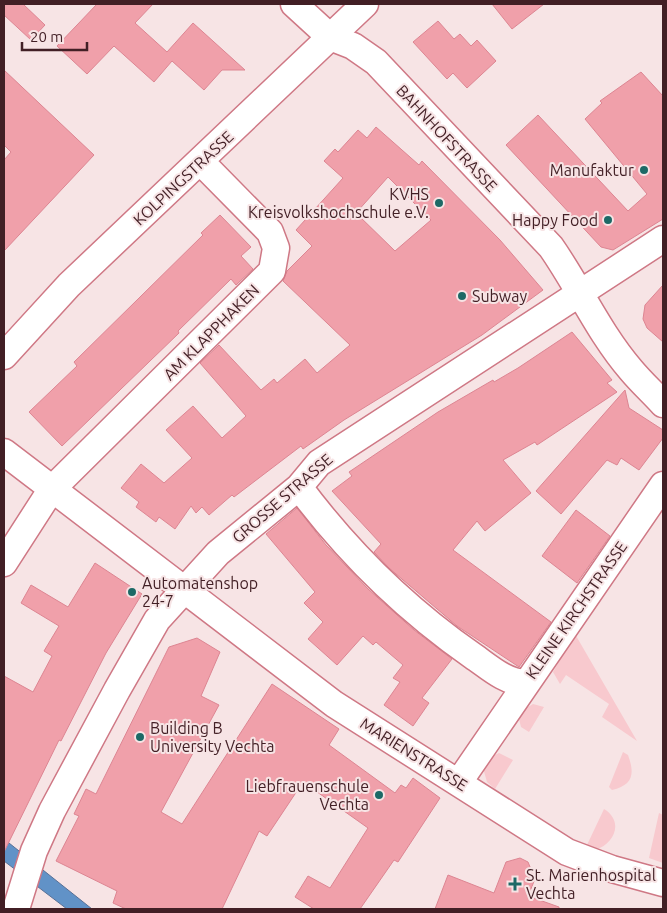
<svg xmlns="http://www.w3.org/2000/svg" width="667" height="913" viewBox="0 0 667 913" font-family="Ubuntu,sans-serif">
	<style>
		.green { fill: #f8c9ce }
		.water { fill: #6192c7; stroke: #587096 }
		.building { fill: #f0a0aa; stroke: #dd8592; fill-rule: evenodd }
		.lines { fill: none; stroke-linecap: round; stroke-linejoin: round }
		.minor-casing { stroke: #cf7885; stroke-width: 29 }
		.minor { stroke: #fff; stroke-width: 26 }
		.poi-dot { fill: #1d6966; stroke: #f7e4e5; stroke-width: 2 }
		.labels { text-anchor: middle; stroke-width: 4; stroke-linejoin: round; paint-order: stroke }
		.street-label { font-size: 16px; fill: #421f25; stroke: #f7e4e5 }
		.poi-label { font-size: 16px; fill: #421f25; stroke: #f7e4e5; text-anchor: end }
	</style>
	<rect width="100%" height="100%" fill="#f7e4e5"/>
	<!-- green -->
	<path class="green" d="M575,634L637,741L602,717L609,704L566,675L560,684L553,672Z
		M533,704L544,707L529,732L521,727L519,719L523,710Z
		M623,752L628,755C635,774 633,785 612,790L609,787Z
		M499,753L513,760L495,789L487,782L483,768L489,758Z
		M604,809C624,821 615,844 595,850L587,845Z
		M659,813L663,815V863L649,858Z"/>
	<!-- water -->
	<path class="water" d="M4,840L9,843L92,909H67L4,861Z"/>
	<!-- building -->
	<path class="building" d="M4,4H23L45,25L31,40L4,15Z
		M97,4H153L135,23L167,52L193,23L245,70H222L204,90L172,61L154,82L114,46L87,74L57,46Z
		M492,4H544L512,29Z
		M438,21L454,39L460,34L471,46L477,40L496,61L467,88L453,73L447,79L413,42Z
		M4,70L94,155L4,251V160L11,152L4,145Z
		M641,72L663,96V219L613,250L601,247L506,145L538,115L628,211L647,194L585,119L602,103L600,101Z
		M376,127L419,165L422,161L500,240L543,290L482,335L344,420L303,449L301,446L234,497L232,495L209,515L202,507L196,513L191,506L175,529L159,517L156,522L136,507L139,502L121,488L141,464L164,483L192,458L166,430L193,406L222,438L246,416L200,363L219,345L261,390L274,379L277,383L305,359L317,373L350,345L283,281L287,271L312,246L296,230L343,178L324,161L335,149L338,152L358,130L367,138ZM388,177L431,220L395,251L356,213Z
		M220,215L251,247L241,256L253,269L236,285L231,279L178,331L179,333L62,446L29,412L77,366L74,362L203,235L201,233Z
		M663,285V342L647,328L643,319L645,305Z
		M572,332L612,380L607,383L617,392L537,445L535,442L503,460L531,493L485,531L477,521L453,550L551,622L519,667L457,626L389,568L374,552L381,544L332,491L352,476L349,472L438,412L493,380L494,382L518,368Z
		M625,390L629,408L663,430V438L639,470L621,458L617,465L607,460L561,514L536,491Z
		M297,508L326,545L368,589L414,630L452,659L422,698L429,703L413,726L384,705L400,682L393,678L403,665L376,642L373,645L363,636L337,665L308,639L323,622L304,603L315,592L266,534Z
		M576,510L610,536L577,583L542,556Z
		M95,563L142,594L106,653L61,741L59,740L4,852V676L33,692L52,656L44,651L59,626L21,603L31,585L68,607Z
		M197,638L220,652L201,696L219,705L161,812L182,824L272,684L339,729L329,745L395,793L401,785L406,788L413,778L440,798L398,862L394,860L360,909H314L295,897L308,876L330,888L368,828L303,782L267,836L259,831L222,909H126L113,903L117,891L56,861L79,816L74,814L86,789L96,794L169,647Z
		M520,858L528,862L535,879L528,896L559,907V909H435L448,875L494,893L506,862Z"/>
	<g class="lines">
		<!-- minor casing -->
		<g class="minor-casing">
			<path id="minor" d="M294,4L330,37L353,46L376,62L551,247C579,287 599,333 631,370C641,382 653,393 663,404
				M4,356L69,285L365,4
				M4,452L334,704L567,852L612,869L663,883
				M299,487C349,554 404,608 473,656C489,667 505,682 525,683
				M4,563L51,490L272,271L276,248L270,232L201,162
				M459,782L663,485
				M16,909L34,851L52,811L117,690L157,620L218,553L299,487L319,463L663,239"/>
		</g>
		<!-- minor -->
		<use href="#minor" class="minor"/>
	</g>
	<!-- markers -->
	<g class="poi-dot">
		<circle cx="644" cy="170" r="5"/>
		<circle cx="439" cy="203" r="5"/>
		<circle cx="608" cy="220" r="5"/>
		<circle cx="462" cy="296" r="5"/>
		<circle cx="132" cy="592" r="5"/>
		<circle cx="140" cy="737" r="5"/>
		<circle cx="379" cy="795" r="5"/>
		<path d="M512.5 876.5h5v5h5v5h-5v5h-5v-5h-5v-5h5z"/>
	</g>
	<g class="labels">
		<!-- street labels -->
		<g class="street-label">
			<text transform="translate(447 138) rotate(47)" y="6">BAHNHOFSTRASSE</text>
			<text transform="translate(183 178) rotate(-43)" y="6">KOLPINGSTRASSE</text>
			<text transform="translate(211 332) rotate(-45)" y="6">AM KLAPPHAKEN</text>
			<text transform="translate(282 498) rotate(-41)" y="6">GROSSE STRASSE</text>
			<text transform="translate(576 610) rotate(-55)" y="6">KLEINE KIRCHSTRASSE</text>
			<text transform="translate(414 754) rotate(32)" y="6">MARIENSTRASSE</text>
		</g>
		<!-- poi labels -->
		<g class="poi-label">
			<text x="634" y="176">Manufaktur</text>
			<text x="429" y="200">KVHS<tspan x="429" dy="18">Kreisvolkshochschule e.V.</tspan></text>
			<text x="598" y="226">Happy Food</text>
			<text x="472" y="302" text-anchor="start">Subway</text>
			<text x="142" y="589" text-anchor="start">Automatenshop<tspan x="142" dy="18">24-7</tspan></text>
			<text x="150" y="734" text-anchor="start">Building B<tspan x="150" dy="18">University Vechta</tspan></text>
			<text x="369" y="792">Liebfrauenschule<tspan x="369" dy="18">Vechta</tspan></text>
			<text x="526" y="881" text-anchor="start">St. Marienhospital<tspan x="526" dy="18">Vechta</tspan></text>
		</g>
	</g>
	<!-- border -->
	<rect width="667" height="913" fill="none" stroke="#421f25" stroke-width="10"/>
	<!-- scale -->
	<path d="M22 42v8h65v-8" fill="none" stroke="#421f25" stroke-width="2.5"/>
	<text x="30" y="42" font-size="15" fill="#421f25" stroke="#f7e4e5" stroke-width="4" paint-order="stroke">20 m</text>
</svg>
